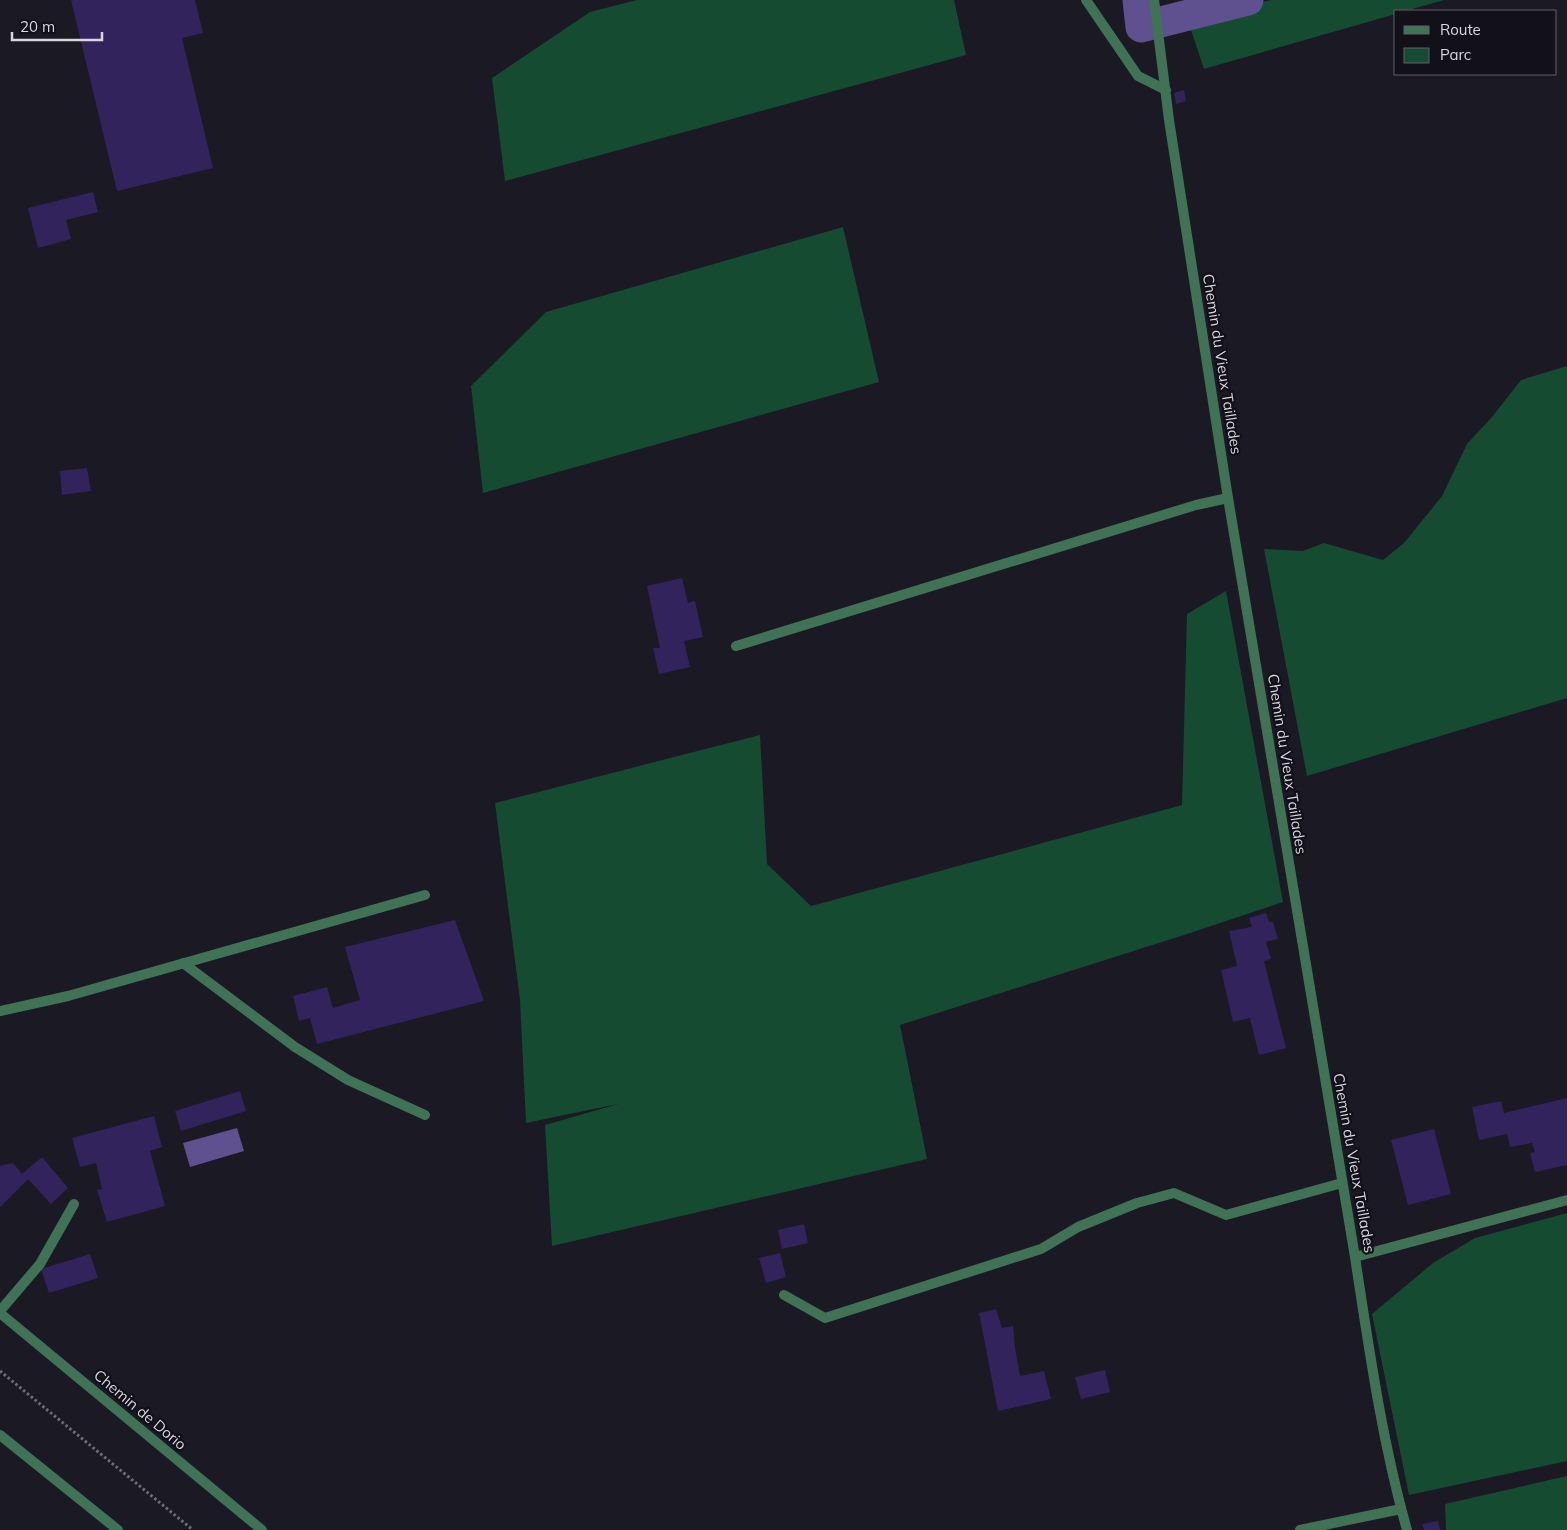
<svg xmlns="http://www.w3.org/2000/svg" width="1567" height="1530" viewBox="0 0 1567 1530" font-family="Mulish,sans-serif">
	<style>
		.green { fill: #154b31 }
		.water { fill: #5f508f }
		.lines { fill: none; stroke-linecap: round; stroke-linejoin: round }
		.canal { stroke: #5f508f; stroke-width: 31 }
		.building { fill: #33235c }
		.path { stroke: #6f6d76; stroke-width: 3; stroke-dasharray: 2.5 2.5; stroke-linecap: butt }
		.service { stroke: #407356; stroke-width: 10 }
		.minor { stroke: #407356; stroke-width: 10 }
		.labels { text-anchor: middle; stroke-width: 4.5; stroke-linejoin: round; paint-order: stroke }
		.street-label { font-size: 15px; fill: #d8d7de; stroke: #121019 }
	</style>
	<rect width="100%" height="100%" fill="#1b1923"/>
	<!-- green -->
	<path class="green" d="M637,0H954L966,55L505,181L492,78L590,12Z
		M1271,0H1444L1405,11H1396V14L1204,69L1188,21Z
		M843,227L879,382L483,493L471,386L546,312Z
		M1567,366V698L1307,776L1264,549L1303,551L1324,543L1383,560L1404,543L1442,496L1467,444L1492,417L1521,380Z
		M1226,591L1283,902L1184,935L900,1025L927,1159L552,1246L545,1125L618,1104L526,1123L520,1000L495,803L760,735L767,864L811,906L1182,805L1187,614Z
		M1567,1213V1461L1409,1495L1372,1314L1433,1263L1475,1238Z
		M1567,1476V1530H1446L1445,1504Z"/>
	<!-- water -->
	<path class="water" d="M237,1128L244,1151L190,1167L183,1143Z"/>
	<g class="lines">
		<!-- canal -->
		<path class="canal" d="M1138,0L1141,27L1248,0"/>
	</g>
	<!-- building -->
	<path class="building" d="M71,0H195L203,33L182,38L213,168L117,191Z
		M1184,90L1186,101L1176,104L1174,93Z
		M93,192L98,212L66,220L71,239L38,248L28,208Z
		M87,468L91,491L62,495L60,471Z
		M682,578L688,603L695,601L703,637L684,641L690,667L659,674L653,648H660L647,586Z
		M1266,913L1269,922H1273L1278,939L1266,942L1271,959L1264,961L1286,1048L1259,1055L1250,1018L1233,1022L1221,970L1237,966L1229,931L1252,927L1249,918Z
		M455,920L484,1001L317,1044L310,1018L299,1021L293,996L327,987L333,1008L360,1000L345,947Z
		M240,1091L246,1111L181,1131L175,1111Z
		M1567,1098V1165L1535,1172L1530,1153L1535,1152L1532,1143L1510,1147L1507,1134L1479,1140L1472,1107L1501,1101L1504,1113Z
		M154,1116L162,1147L150,1151L165,1206L107,1222L97,1190L102,1189L96,1163L80,1167L72,1138Z
		M1434,1129L1451,1194L1408,1205L1391,1140Z
		M42,1157L68,1188L51,1204L28,1179L0,1207V1166L13,1163L22,1174Z
		M804,1224L808,1243L782,1249L778,1230Z
		M780,1253L786,1277L766,1283L759,1258Z
		M90,1254L98,1278L49,1293L41,1269Z
		M996,1309L1002,1328L1013,1326L1015,1348L1020,1376L1044,1371L1051,1399L998,1411L979,1313Z
		M1105,1370L1110,1392L1081,1399L1075,1377Z
		M1438,1521L1440,1530H1424L1422,1524Z"/>
	<g class="lines">
		<!-- path -->
		<path class="path" d="M0,1371L193,1530"/>
		<!-- service -->
		<path class="service" d="M1086,0L1138,76L1166,90
			M736,646L1196,505L1228,498
			M183,963L295,1047L348,1080L425,1115
			M0,1011L68,996L425,895
			M1355,1257L1567,1200
			M784,1295L825,1318L1041,1249L1078,1227L1137,1203L1174,1193L1226,1215L1342,1183
			M0,1311L40,1264L74,1204
			M1300,1530L1401,1509"/>
		<!-- minor -->
		<path class="minor" d="M1154,0L1169,120L1228,498L1355,1257C1369,1349 1382,1441 1407,1530
			M0,1313L262,1530
			M0,1435L118,1530"/>
	</g>
	<g class="labels">
		<!-- street labels -->
		<g class="street-label">
			<text transform="translate(1222 364) rotate(81)" y="5">Chemin du Vieux Taillades</text>
			<text transform="translate(1287 764) rotate(81)" y="5">Chemin du Vieux Taillades</text>
			<text transform="translate(1354 1163) rotate(80)" y="5">Chemin du Vieux Taillades</text>
			<text transform="translate(140 1410) rotate(40)" y="5">Chemin de Dorio</text>
		</g>
	</g>
	<!-- legend -->
	<rect x="1394" y="10" width="162" height="65" fill="#121019" stroke="#616068"/>
	<rect x="1404" y="26" width="25" height="8" fill="#407356" stroke="#616068"/>
	<text x="1440" y="35" font-size="15" fill="#d8d7de">Route</text>
	<rect x="1404" y="48" width="25" height="15" fill="#154b31" stroke="#616068"/>
	<text x="1440" y="60" font-size="15" fill="#d8d7de">Parc</text>
	<!-- scale -->
	<path d="M12 32v8h90v-8" fill="none" stroke="#d8d7de" stroke-width="2.5"/>
	<text x="20" y="32" font-size="15" fill="#d8d7de" stroke="#121019" stroke-width="4" paint-order="stroke">20 m</text>
</svg>
